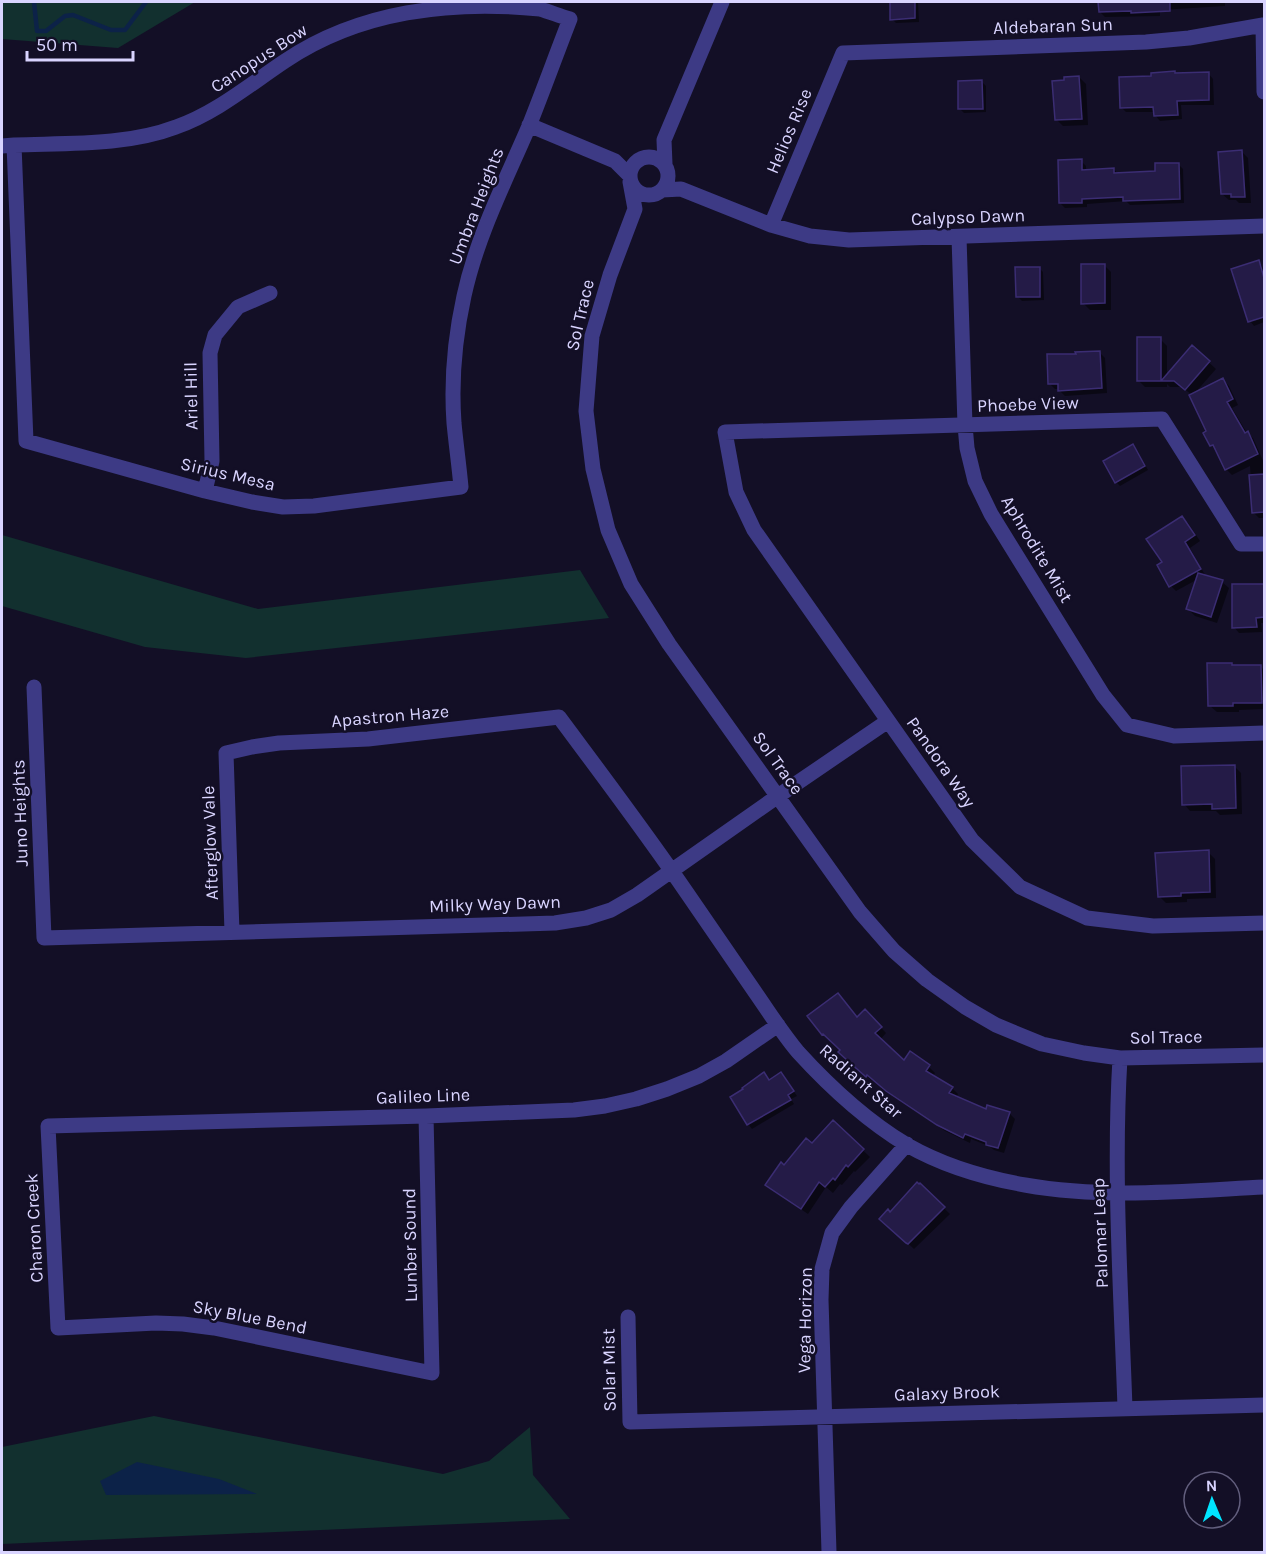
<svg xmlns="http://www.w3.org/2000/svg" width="1266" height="1554" viewBox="0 0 1266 1554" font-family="Karla,sans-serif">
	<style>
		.green { fill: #12302f }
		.water { fill: #0c2248 }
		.shadow { fill: #0007 }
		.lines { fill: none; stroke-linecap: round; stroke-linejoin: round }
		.stream { stroke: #0c2248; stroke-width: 4.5 }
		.building { fill: #241b47; stroke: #3b2d73; stroke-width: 1.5 }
		.minor { stroke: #3d3a85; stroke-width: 15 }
		.labels { text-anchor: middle; stroke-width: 5; stroke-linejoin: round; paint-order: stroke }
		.street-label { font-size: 18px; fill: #d9d4ff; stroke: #130f26 }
	</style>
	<rect width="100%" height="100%" fill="#130f26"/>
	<!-- green -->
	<path class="green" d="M2,2H195L118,48L2,39Z
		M2,535L258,609L580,570L609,618L246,658L145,647L2,606Z
		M154,1416L443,1474L489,1461L530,1427L533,1475L570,1519L2,1544V1447Z"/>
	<!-- water -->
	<path class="water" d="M137,1462L219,1479L257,1494L106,1495L100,1481Z"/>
	<!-- shadow -->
	<path class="shadow" d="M891,2H918L919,22L896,23L892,19Z
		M1100,2H1225V6L1160,10V16L1105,17L1100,12Z
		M1208,73L1213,79L1214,105H1181L1182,119L1160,121L1155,115V112H1126L1121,107Z
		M1079,77L1086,84L1088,125L1063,126L1056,119Z
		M982,82L986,86V112L964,113L960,109Z
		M1242,152L1248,158L1251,203H1239L1236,200H1229L1222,194Z
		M1081,161L1086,166V171L1114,169L1118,174L1157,173L1178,164L1183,169L1184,203L1130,205L1126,201L1087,204V207L1065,208L1060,203Z
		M1258,262L1262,266L1264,272V322L1254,326L1250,321Z
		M1104,265L1111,272V310H1090L1083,303Z
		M1039,268L1043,272L1044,300L1022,301L1018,297Z
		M1160,339L1167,346V377L1192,347L1216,369L1194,394L1223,380L1229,386L1238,405L1232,408L1247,433L1253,438L1264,463V518H1259L1253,512L1250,466L1232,475L1226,469L1218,451L1212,445L1208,431L1192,395L1182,387H1170L1167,384V387H1145L1138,380Z
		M1099,352L1105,358L1107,393L1065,396L1060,391V389H1055L1049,383L1077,355Z
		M1133,446L1137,450L1148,470L1120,486L1116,482Z
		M1182,518L1188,523L1200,541L1190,548L1205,575L1203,576L1222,582L1229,588L1217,623L1195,616L1188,609L1198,579L1176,591L1171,586L1164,563Z
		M1264,584V623H1261L1262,632L1239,633L1234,627L1233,586Z
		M1260,666L1264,670V709L1239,710V712H1217L1210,706L1233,667Z
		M1234,766L1241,773L1242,814L1220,815L1216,811H1190L1184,804Z
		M1208,852L1215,859L1216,898L1187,899V902L1166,903L1159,896Z
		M838,995L858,1018L871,1017L886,1033L880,1040L905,1062L929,1067L935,1073L932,1077L952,1088L958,1094L956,1098L987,1111L1009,1113L1015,1119L1004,1153L994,1150L989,1146L971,1139L970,1143L945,1131L894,1097L874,1079L872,1081L846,1058Z
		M781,1073L797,1096L791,1099L794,1104L752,1129L748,1124L768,1078L770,1081Z
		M833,1122L870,1157L855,1172L854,1171L842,1185L840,1184L833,1193L826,1187L808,1214L774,1191L767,1185L784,1167L812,1145Z
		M920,1185L950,1214L914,1249L882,1219L890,1214Z"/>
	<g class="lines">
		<!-- stream -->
		<path class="stream" d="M34,2L37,31H46L65,16L73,15L111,30H125L146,2"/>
	</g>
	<!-- building -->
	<path class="building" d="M890,2H915V18L890,20Z
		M1098,2H1170V11L1131,13V11L1099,12Z
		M1175,71V73L1209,72V100L1177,101L1178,115L1154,116L1153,107L1120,108L1119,77L1151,76V73Z
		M1079,76L1082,119L1055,120L1052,81L1064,80V77Z
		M982,80L983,109H958V81Z
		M1242,150L1245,197H1231V194H1221L1218,152Z
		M1082,159V170L1114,168V173L1155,171V163H1179L1180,199L1123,201V197L1082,199V203H1059L1058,160Z
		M1259,260L1264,278V317L1248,322L1231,269Z
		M1081,264H1105V303L1081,304Z
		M1015,267H1040V297H1016Z
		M1137,337H1161V381H1137Z
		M1192,345L1210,361L1185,390L1174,381H1161Z
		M1100,351L1102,388L1058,391V384H1048L1047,354H1076L1075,352Z
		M1223,378L1233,399L1227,402L1245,433L1248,431L1258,454L1225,470L1213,445L1210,446L1203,433L1206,431L1189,395Z
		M1133,444L1145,466L1115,483L1103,461Z
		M1264,474V512L1252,513L1249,475Z
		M1182,516L1195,535L1185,542L1201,569L1169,587L1157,565L1162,562L1146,539Z
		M1198,573L1223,580L1211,617L1186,609Z
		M1232,584H1264V617L1256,618L1257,627L1232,628Z
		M1207,663H1232V665H1261L1262,703H1233V706H1208Z
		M1235,765L1236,808L1212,809V804L1182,805L1181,766Z
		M1209,850L1210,892L1181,893V896L1158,897L1155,853Z
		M838,993L857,1017L865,1009L882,1027L875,1033L904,1060L910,1051L930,1065L926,1071L953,1087L949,1093L986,1109L987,1105L1010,1112L998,1148L986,1145V1142L965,1134L963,1138L937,1125L886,1091L867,1075L866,1077L838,1052L840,1050L823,1034L822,1035L807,1016Z
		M764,1072L769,1080L781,1072L794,1091L788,1095L791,1100L747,1125L730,1097L743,1089L742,1088Z
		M833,1120L864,1149L848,1167L846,1165L835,1180L833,1178L825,1187L819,1182L801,1209L765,1185L781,1162L784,1165L806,1138L812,1143Z
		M917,1182L919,1184L920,1183L945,1207L908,1244L906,1243L879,1219L888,1209L890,1212Z"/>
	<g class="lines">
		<!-- minor -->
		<path class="minor" d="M529,125L615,161L629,175
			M2,146L14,145C67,143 126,146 176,127C216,113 249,85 285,61C359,11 451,0 540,9C550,12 560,16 570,19C556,55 543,91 529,126C505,182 477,236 464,296C455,337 451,381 454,423C456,444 459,465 461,487L314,506L283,507L252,502L205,491L26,441L14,145
			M630 176a19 19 0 1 1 38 0a19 19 0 1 1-38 0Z
			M665,164L664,140L722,2
			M630,182L635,209L610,275L592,336L586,411L593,469L608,530L631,584L669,644L860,912L894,951L927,980L965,1007L996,1025L1042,1044L1084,1053L1120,1058L1264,1055
			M662,190L681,189L771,225L810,236L849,240L1264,226
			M771,225L843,53L1146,42L1189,38L1263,25L1264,92
			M959,237L965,425L967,448L975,481L991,514L1103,695L1127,725L1174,736L1264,733
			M205,491L212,461L210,353L215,335L238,307L270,293
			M1264,544H1241L1162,419L725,432L736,492L754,530L972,840L1020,887L1087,918L1153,926L1264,923
			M34,687L44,938L555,923L586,918L611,910L637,895L778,796L888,721
			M232,932L226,753L252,747L279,743L368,739L559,717C602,775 646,833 687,893C710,926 732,959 755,992C769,1012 782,1033 798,1052C829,1086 867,1121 907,1145C942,1165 985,1178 1025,1185C1104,1199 1185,1191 1264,1187
			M1120,1058C1113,1174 1121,1291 1125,1408
			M426,1116L432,1373L214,1328L183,1324L156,1323L58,1328L48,1126L426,1116L574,1110L605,1106L636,1099L667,1089L699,1076L726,1061L778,1025
			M628,1317L630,1422L1264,1405
			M829,1552L821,1300L822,1269L832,1233L851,1207L907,1144"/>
	</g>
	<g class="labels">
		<!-- street labels -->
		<g class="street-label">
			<text transform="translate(1053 26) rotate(-2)" y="6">Aldebaran Sun</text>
			<text transform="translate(259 58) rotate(-33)" y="6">Canopus Bow</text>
			<text transform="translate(789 131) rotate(-67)" y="6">Helios Rise</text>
			<text transform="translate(476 206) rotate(-69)" y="6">Umbra Heights</text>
			<text transform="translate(968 217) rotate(-2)" y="6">Calypso Dawn</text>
			<text transform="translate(580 315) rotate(-77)" y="6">Sol Trace</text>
			<text transform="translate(191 396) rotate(-91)" y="6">Ariel Hill</text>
			<text transform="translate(1028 404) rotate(-2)" y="6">Phoebe View</text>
			<text transform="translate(228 474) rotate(13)" y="6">Sirius Mesa</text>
			<text transform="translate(1037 549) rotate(59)" y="6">Aphrodite Mist</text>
			<text transform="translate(390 716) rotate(-5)" y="6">Apastron Haze</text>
			<text transform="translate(941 762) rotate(55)" y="6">Pandora Way</text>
			<text transform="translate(778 763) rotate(54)" y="6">Sol Trace</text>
			<text transform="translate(20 813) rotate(-92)" y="6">Juno Heights</text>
			<text transform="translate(210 843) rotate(-92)" y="6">Afterglow Vale</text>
			<text transform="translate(495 904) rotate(-2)" y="6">Milky Way Dawn</text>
			<text transform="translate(1166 1037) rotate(-1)" y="6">Sol Trace</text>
			<text transform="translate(861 1081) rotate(41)" y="6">Radiant Star</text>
			<text transform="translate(423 1096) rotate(-2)" y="6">Galileo Line</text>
			<text transform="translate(34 1228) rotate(-93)" y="6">Charon Creek</text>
			<text transform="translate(1100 1233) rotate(-92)" y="6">Palomar Leap</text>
			<text transform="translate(410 1245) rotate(-91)" y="6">Lunber Sound</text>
			<text transform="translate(250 1317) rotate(11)" y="6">Sky Blue Bend</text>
			<text transform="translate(805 1320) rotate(-89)" y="6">Vega Horizon</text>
			<text transform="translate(609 1370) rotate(-91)" y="6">Solar Mist</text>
			<text transform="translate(947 1393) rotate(-2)" y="6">Galaxy Brook</text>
		</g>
	</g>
	<!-- border -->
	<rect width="1266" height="1554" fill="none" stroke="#d9d4ff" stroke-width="6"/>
	<!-- north arrow -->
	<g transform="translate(1212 1500) rotate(358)"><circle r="28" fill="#130f26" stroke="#625e7d" stroke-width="1.5"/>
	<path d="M0-4.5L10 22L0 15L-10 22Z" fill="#00e5ff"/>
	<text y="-9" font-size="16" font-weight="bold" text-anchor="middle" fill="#d9d4ff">N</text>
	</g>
	<!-- scale -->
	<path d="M27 51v9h106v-9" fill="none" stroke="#d9d4ff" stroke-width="3"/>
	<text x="36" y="51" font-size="18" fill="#d9d4ff" stroke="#130f26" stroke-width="4.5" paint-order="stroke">50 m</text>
</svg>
